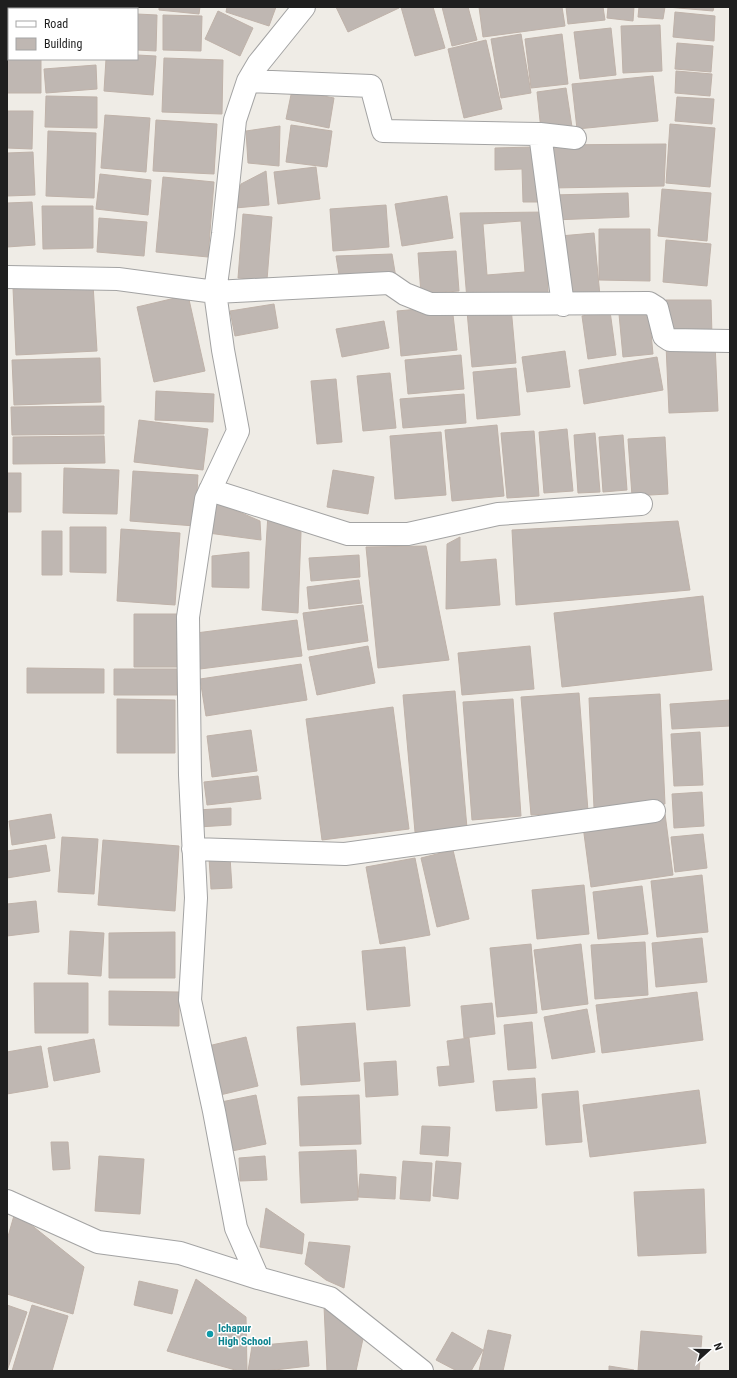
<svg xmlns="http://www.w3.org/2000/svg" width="737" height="1378" viewBox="0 0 737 1378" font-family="'Roboto Condensed',sans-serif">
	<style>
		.building { fill: #bfb7b2; stroke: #bfb2a9; fill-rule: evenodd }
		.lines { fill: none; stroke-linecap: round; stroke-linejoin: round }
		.street-casing { stroke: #a3a3a3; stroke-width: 24 }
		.street { stroke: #fff; stroke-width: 22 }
		.culture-dot { fill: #0f9aa8; stroke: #fff; stroke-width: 1.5 }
		.labels { text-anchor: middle; stroke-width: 3; stroke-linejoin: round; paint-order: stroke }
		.culture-label { font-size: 11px; font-weight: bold; fill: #0d838f; stroke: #fff; text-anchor: start }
	</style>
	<rect width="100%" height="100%" fill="#efece6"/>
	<!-- building -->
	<path class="building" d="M50,7H91V9H50Z
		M159,7H200L199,14L159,10Z
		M227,7H276L269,26L226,12Z
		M336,7H398L399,8L348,32Z
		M401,7H433L445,48L415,56Z
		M442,7H468L477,40L452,46Z
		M479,7H562L565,26L483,37Z
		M566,7H603L605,20L568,24Z
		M608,7H634L633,21L607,18Z
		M639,7H665L663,19L638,17Z
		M667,7H714L713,11Z
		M38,8V9H9V37H7V9Z
		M218,11L253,28L240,56L205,39Z
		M675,12L715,16L714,41L673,37Z
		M137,14L157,15L156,51L137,50Z
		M163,15L202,16L201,51L163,50Z
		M660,25L662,71L623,73L621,26Z
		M611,28L616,75L580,79L574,32Z
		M521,34L531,93L501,98L491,39Z
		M562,34L568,84L531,88L525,39Z
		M486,40L502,109L464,118L448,49Z
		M677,43L713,46L711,72L675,69Z
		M7,45H9V59H41V93H7Z
		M137,55L156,56L153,95L104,91L106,59H137Z
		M164,58L223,60L222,114L162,112Z
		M96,65L97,89L46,93L44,69Z
		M676,71L712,74L710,96L675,93Z
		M653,76L658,121L577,129L572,84Z
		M566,88L572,127L541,130L537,92Z
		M292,90L334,98L329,128L286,119Z
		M46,96L97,97V128L45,127Z
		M677,97L714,99L712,124L675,121Z
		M7,111H33L32,149L7,148Z
		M105,115L150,118L146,172L101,168Z
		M156,120L217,124L214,174L153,171Z
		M670,124L715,128L710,187L666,183Z
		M291,125L332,131L327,167L286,162Z
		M280,126L279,166L248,163L246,131Z
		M48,131L96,133L94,198L46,196Z
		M666,144L664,186L551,188V145Z
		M533,147L544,202H523L522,169L495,170V148Z
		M33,152L35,195L7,196V153Z
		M316,167L320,199L278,204L274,172Z
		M266,171L269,205L235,208L241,184Z
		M100,174L151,180L148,215L96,209Z
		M163,177L214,182L208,257L156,252Z
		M662,189L711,193L707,241L658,236Z
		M628,193L629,217L553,220V195Z
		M447,196L453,238L402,246L395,204Z
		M32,202L35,245L7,247V203Z
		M386,205L389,247L333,251L330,209Z
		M42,206H93V248L43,249Z
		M548,212V298L467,300L460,213ZM521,221L525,272L487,275L483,224Z
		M243,214L272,217L267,280L238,278Z
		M99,218L147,222L144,256L97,252Z
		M599,229H650V281L599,280Z
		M594,233L600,296L566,300L560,236Z
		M666,240L711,244L707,286L663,282Z
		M456,251L459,291L421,294L418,253Z
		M392,254L396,278L340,281L336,256Z
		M93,284L97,351L16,355L13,288Z
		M188,295L205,371L154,382L137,307Z
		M666,300H711L712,336L685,337V329H667Z
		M274,304L278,328L235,336L230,311Z
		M452,306L457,350L401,356L397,311Z
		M511,307L516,363L472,367L467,311Z
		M610,311L616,355L588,359L582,316Z
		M649,311L653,354L623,357L619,314Z
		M384,321L389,348L342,357L336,329Z
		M715,343L718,411L669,413L666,345Z
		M565,351L570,387L527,392L522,357Z
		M461,355L464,389L408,394L405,360Z
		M657,357L663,390L584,404L579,370Z
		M100,358L101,402L14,405L12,360Z
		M516,368L520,415L477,419L473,372Z
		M390,373L396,428L363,431L357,376Z
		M336,379L342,442L317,444L311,381Z
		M156,391L214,394L213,422L155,420Z
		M464,394L466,423L403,428L400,399Z
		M104,406V434L12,435L11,407Z
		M139,420L208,429L203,470L134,462Z
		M497,425L504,496L452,501L445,430Z
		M567,429L573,491L544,493L539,432Z
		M534,431L539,496L507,498L501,433Z
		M441,432L446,495L395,499L390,436Z
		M595,433L600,492L578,493L574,435Z
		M623,435L627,490L603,492L599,437Z
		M104,436L105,463L13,464V437Z
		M665,437L668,494L632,496L628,439Z
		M64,468L119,470L117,514L63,513Z
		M333,470L374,477L368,514L327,507Z
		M133,471L198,475L195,526L130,521Z
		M7,473H21V512H7Z
		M212,500L260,521L261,540L208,533Z
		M268,514L301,532L298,613L262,610Z
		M678,521L690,590L516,605L512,530Z
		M70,527H106V573L70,572Z
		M121,529L180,533L175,605L117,601Z
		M42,531H62V575H42Z
		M460,537V562L496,559L500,605L446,609L447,544Z
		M426,546L449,660L378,668L366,547Z
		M249,552V588L212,587V556Z
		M359,555L360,577L311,581L309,558Z
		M359,580L362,603L309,609L307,587Z
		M703,596L712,670L562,687L554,613Z
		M363,605L368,641L308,650L303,613Z
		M134,614H177V667H134Z
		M297,620L302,656L200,669L196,633Z
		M368,646L375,683L317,695L309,657Z
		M530,646L534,689L462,695L458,653Z
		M301,664L307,700L206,716L200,679Z
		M27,668L104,669V693H27Z
		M114,669H177V695H114Z
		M455,691L467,828L415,832L403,695Z
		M579,693L588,811L531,815L521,697Z
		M660,694L665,804L594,808L589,698Z
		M117,699L175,700V753H117Z
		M513,699L521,816L472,820L463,702Z
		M730,700V726L672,729L670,704Z
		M393,707L409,829L322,840L306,719Z
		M251,730L257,771L212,777L207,736Z
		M700,732L703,785L674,786L671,734Z
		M258,776L261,799L207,805L204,782Z
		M702,792L704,826L674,828L672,794Z
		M231,808V825L198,827L197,810Z
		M51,814L55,838L12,845L9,821Z
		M665,814L673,875L591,887L583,826Z
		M703,834L707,868L675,872L671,837Z
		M62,837L98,839L94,894L58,892Z
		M103,840L179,846L175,911L98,905Z
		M46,845L50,871L7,878V851Z
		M453,850L469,919L437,927L421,858Z
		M230,857L232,888L211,889L209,858Z
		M415,858L430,935L380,944L366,867Z
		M702,875L708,932L657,937L651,881Z
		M584,885L589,934L537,939L532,890Z
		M642,886L648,934L598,939L593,892Z
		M36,901L39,932L7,936V904Z
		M70,931L104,933L101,976L68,974Z
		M175,932V978H109V933Z
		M702,938L707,982L656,987L652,943Z
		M645,942L648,995L595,999L591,945Z
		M531,944L537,1013L497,1017L490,948Z
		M581,944L588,1004L542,1010L534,950Z
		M405,947L410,1006L367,1010L362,951Z
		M34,983H88V1033H35Z
		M109,991L179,992V1026L109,1025Z
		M697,992L703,1040L602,1053L596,1005Z
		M492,1003L495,1034L464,1038L461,1006Z
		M587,1009L595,1052L552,1059L544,1017Z
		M532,1022L536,1068L508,1070L504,1025Z
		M355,1023L360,1081L301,1085L297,1027Z
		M246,1037L258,1086L220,1095L208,1046Z
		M469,1038L474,1082L439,1086L437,1067L450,1066L447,1041Z
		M94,1039L100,1072L54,1081L48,1048Z
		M41,1046L48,1087L7,1094V1052Z
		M396,1061L398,1095L366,1097L364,1063Z
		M535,1078L537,1108L496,1111L493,1081Z
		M699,1090L706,1143L590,1157L583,1105Z
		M578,1091L582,1142L546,1145L542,1094Z
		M256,1095L266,1144L232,1151L221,1102Z
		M359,1095L361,1144L300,1146L298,1097Z
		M422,1126L450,1127L448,1156L420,1154Z
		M51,1142H68L70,1169L53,1170Z
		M356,1150L358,1200L301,1203L299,1152Z
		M99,1156L144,1159L140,1214L95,1211Z
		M265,1156L267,1180L240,1181L239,1158Z
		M403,1161L432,1163L430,1201L400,1199Z
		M436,1161L461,1163L458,1199L433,1196Z
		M360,1174L396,1177L395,1199L358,1197Z
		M704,1189L706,1253L638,1256L634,1192Z
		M266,1208L304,1234L302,1254L260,1247Z
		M15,1212L84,1267L73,1314L7,1294V1240Z
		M309,1242L350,1246L344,1288L326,1280L305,1264Z
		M196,1279L246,1317L247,1371H239L167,1351Z
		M139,1281L178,1290L172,1314L134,1305Z
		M7,1305L27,1312L7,1371Z
		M32,1305L68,1316L52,1371H12Z
		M324,1306L364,1334L356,1371H327Z
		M488,1330L511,1335L503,1371H479Z
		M641,1331L702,1336L699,1371H638Z
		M452,1332L483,1350L471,1371H457L436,1360Z
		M307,1341L309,1366L266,1371H248L252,1346Z
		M609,1366L634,1370V1371H609Z"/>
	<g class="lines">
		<!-- street casing -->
		<g class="street-casing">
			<path id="street" d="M248,81L371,86L383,131L540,134L575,138
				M540,134L563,305
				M7,277L118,279L215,292L223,234L235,120L248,81L258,64L304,7
				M210,490L348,534H408L498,514L641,504
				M193,849L345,854L654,811
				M7,1201L98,1242L180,1253L258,1278
				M422,1371L330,1298L258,1278L236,1228L214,1111L190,1000L196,898L190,775L188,617L206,499L238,431L223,350L215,292L389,283L405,294L430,304L649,303L657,308L664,336L670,340L730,341"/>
		</g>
		<!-- street -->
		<use href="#street" class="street"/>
	</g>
	<!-- markers -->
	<circle class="culture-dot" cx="210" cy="1334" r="4"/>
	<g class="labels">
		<!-- culture labels -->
		<g class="culture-label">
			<text x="218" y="1332">Ichapur<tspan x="218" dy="13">High School</tspan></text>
		</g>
	</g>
	<!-- border -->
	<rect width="737" height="1378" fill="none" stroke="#1f1f1f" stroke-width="16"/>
	<!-- legend -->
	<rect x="8" y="8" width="130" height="52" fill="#ffffff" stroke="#a5a5a5"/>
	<rect x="16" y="21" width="20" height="6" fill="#ffffff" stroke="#a5a5a5"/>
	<text x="44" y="28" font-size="12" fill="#1f1f1f">Road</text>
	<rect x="16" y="38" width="20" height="12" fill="#bfb7b2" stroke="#a5a5a5"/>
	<text x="44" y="48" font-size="12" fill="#1f1f1f">Building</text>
	<!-- north arrow -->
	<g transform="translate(709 1350) rotate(69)" stroke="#ffffff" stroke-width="3" paint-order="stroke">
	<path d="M0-3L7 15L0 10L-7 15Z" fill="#1f1f1f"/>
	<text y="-6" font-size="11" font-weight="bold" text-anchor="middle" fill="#1f1f1f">N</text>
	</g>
</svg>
